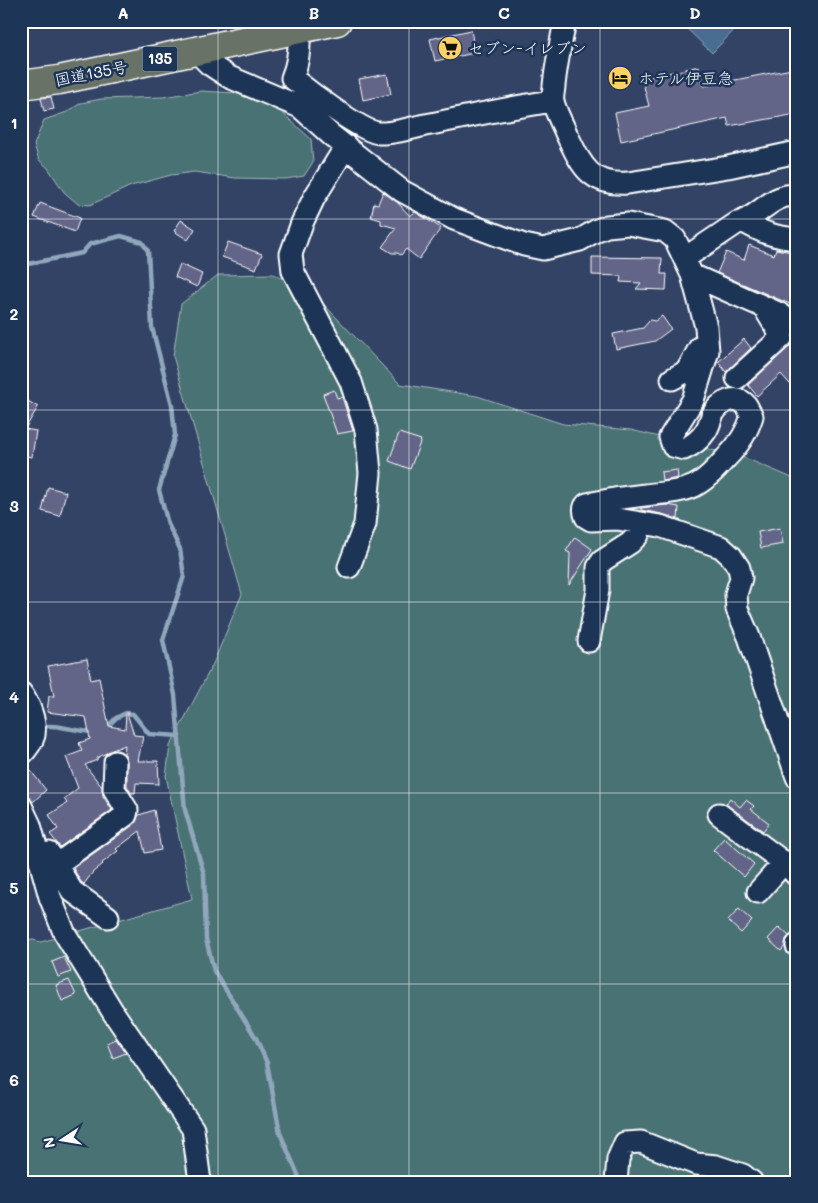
<svg xmlns="http://www.w3.org/2000/svg" width="818" height="1203" viewBox="0 0 818 1203" font-family="Mali,'Klee One',sans-serif">
	<style>
		.green { fill: #4a7275; stroke: #a4b8ba }
		.water { fill: #486d90; stroke: #91a7bc }
		.lines { fill: none; stroke-linecap: round; stroke-linejoin: round }
		.stream { stroke: #91a7bc; stroke-width: 4.5 }
		.building { fill: #646588; stroke: #fff }
		.minor-casing { stroke: #fff; stroke-width: 25 }
		.highway-casing { stroke: #fff; stroke-width: 31 }
		.minor { stroke: #1d3557; stroke-width: 21 }
		.highway { stroke: #697266; stroke-width: 28 }
		.grid { fill: none; stroke: #fff; stroke-width: 1; stroke-opacity: 0.55 }
		.labels { text-anchor: middle; stroke-width: 5; stroke-linejoin: round; paint-order: stroke }
		.shield { fill: #1d3557; stroke: #bbc2cd; stroke-width: 1 }
		.shield-label { font-size: 15px; font-weight: bold; fill: #fff }
		.poi-label { font-size: 16px; fill: #fff; stroke: #1d3557; text-anchor: start }
		.street-label { font-size: 16px; fill: #fff; stroke: #1d3557 }
		.neatline { fill: none; stroke: #fff; stroke-width: 2 }
		.grid-label { font-size: 16px; text-anchor: middle; font-weight: bold; fill: #fff }
	</style>
	<rect width="100%" height="100%" fill="#324366"/>
	<filter id="ink" filterUnits="userSpaceOnUse"><feTurbulence type="fractalNoise" baseFrequency=".02" numOctaves="2"/><feDisplacementMap in="SourceGraphic" scale="10" xChannelSelector="R" yChannelSelector="G"/><feConvolveMatrix kernelMatrix="1 2 1 2 8 2 1 2 1" color-interpolation-filters="sRGB"/></filter>
	<g filter="url(#ink)">
		<!-- green -->
		<path class="green" d="M201,91L235,93L278,109L311,139L313,162L304,176L286,179L235,178L195,172L171,175L131,186L90,205L78,204L64,192L48,168L39,160L34,145L44,120L67,112L81,103L101,99L163,97Z
			M273,274L313,293L400,384L477,396L563,424L631,430L745,458L797,480V1182H21V937L41,942L192,899L166,776L170,746L213,664L242,594L173,356L181,304L218,275Z"/>
		<!-- water -->
		<path class="water" d="M687,21H743L712,53L683,25Z"/>
		<g class="lines">
			<!-- stream -->
			<path class="stream" d="M21,267L28,264L82,253L90,244L121,236L142,242L148,251L152,327L172,405L175,435L159,490L168,524L180,549L184,576L163,640L175,695L185,810L204,874L206,939L214,971L256,1038L267,1063L280,1133L301,1182
				M40,727C58,723 75,732 94,732
				M106,728L116,718L126,713L133,714L149,734L179,736"/>
		</g>
		<!-- building -->
		<path class="building" d="M471,30L475,53L435,61L430,39Z
			M699,66L704,86L797,68V114L729,126L727,118L621,141L615,113L649,106L642,79Z
			M387,74L391,94L363,100L359,79Z
			M51,97L54,109L44,111L41,98Z
			M383,192L397,202L410,216L415,212L441,228L419,259L406,249L401,255L397,253H392L382,247L396,228L381,224V220L371,217L374,203L378,204Z
			M40,203L80,218L75,232L34,217Z
			M181,220L195,229L188,240L174,231Z
			M228,242L262,254L256,269L222,257Z
			M749,245L774,255L776,249L797,253V307L717,273L726,252L744,260Z
			M592,257L662,258L661,274H667L666,290L636,289L641,283L620,282L621,276L592,275Z
			M180,264L202,274L197,287L175,277Z
			M662,316L671,329L655,341L616,349L613,334L643,328L650,320L655,321Z
			M744,339L751,348L726,372L718,362Z
			M794,340L797,343V359L792,363L797,369V392L781,374L757,396L748,385L790,346Z
			M334,390L337,398L342,397L353,431L337,434L323,394Z
			M21,397L38,407L25,429L36,431L32,457L21,455Z
			M399,433L421,440L410,469L389,461Z
			M677,470L678,478L662,481L661,472Z
			M48,487L66,492L60,516L42,511Z
			M667,505L679,507L678,519L662,514L641,510V508Z
			M780,528L783,544L761,548L758,532Z
			M575,537L592,549L569,585L570,553L566,551Z
			M87,659L91,680L99,678L109,726L125,729L126,713H127L134,735L143,736L138,761H158L159,784L136,783L135,793H131L127,786V762L124,754L125,745L110,751L97,758V760L85,765L102,787L103,796L112,810L60,847L50,834L58,829L49,815L67,803L64,799L78,788L66,757L82,751L79,743L90,739L86,717L47,712L49,696H54L48,666Z
			M27,766L46,790L33,802L28,796L21,793V770Z
			M730,798L740,807L746,800L754,806L751,809L769,823L763,831L726,804Z
			M154,810L161,850L145,853L140,831L116,849L118,851L102,863L103,864L93,872L84,884L81,882L73,868L133,825L139,815Z
			M724,838L754,864L744,877L713,850Z
			M739,909L752,921L741,933L728,921Z
			M779,927L789,936L786,939L785,946L781,951L768,939Z
			M64,957L71,972L58,977L52,962Z
			M69,980L76,995L62,1001L56,985Z
			M116,1039L126,1053L113,1058L107,1043Z"/>
		<g class="lines">
			<!-- minor casing -->
			<g class="minor-casing">
				<path id="minor" d="M565,21C561,43 556,64 554,86C554,90 552,96 553,101C555,111 562,123 566,133C581,164 589,186 628,183L728,167L797,152
					M299,29C300,46 299,62 292,78C308,91 362,132 379,133C392,134 412,128 425,125C467,117 510,107 553,101
					M197,52L209,64L229,77L300,107L331,135L402,191L454,219L505,238L524,245L543,249L580,240L597,230L607,226L628,224L665,231L675,239L692,275L706,327L708,351L693,400L670,437L673,446L684,449C693,445 699,441 705,432C709,427 710,420 713,414C719,403 736,393 746,405C748,408 750,413 752,416C747,433 738,446 726,458C716,469 706,480 694,486C679,493 661,493 645,495C625,497 606,500 587,504C583,508 584,512 586,517L591,520L617,519L660,526L721,547L731,556L739,568L741,578L736,594L737,609L749,637L797,777
					M346,146L314,198L302,223L291,254L293,271L351,382L366,430L370,473L365,524L349,567
					M744,222C763,233 775,237 797,239
					M685,258L737,223C759,218 772,192 797,196
					M692,275L778,313L797,325
					M737,378L782,337L768,314L767,308
					M672,379L687,371L700,347
					M589,641L598,590V567L602,561L630,543L638,535L641,523
					M21,693C29,703 36,721 34,735C32,742 26,750 21,755
					M21,806L30,825L50,897L64,932L113,1012L193,1129L200,1182
					M719,814L786,864L797,876
					M49,853L72,891L108,917
					M56,865L126,815L127,810L114,789L115,762
					M758,892L780,867L797,859
					M797,945V946
					M616,1182L618,1159L625,1143L641,1142L696,1164L716,1166L743,1175L752,1182"/>
			</g>
			<!-- highway casing -->
			<g class="highway-casing">
				<path id="highway" d="M21,85L59,80L337,21"/>
			</g>
			<!-- minor -->
			<use href="#minor" class="minor"/>
			<!-- highway -->
			<use href="#highway" class="highway"/>
		</g>
	</g>
	<!-- grid -->
	<path class="grid" d="M218,21V1182M409,21V1182M600,21V1182M21,219H797M21,410H797M21,602H797M21,793H797M21,984H797"/>
	<!-- icons -->
	<defs>
		<g id="supermarket-disc" transform="scale(1.25)"><circle r="9.5" fill="#ffd166" stroke="#1d3557"/><path d="M-6-5.5h2.5l.6 2H6L4.5 2H-2.5L-4.4-4H-6ZM-1.5 3.2a1.3 1.3 0 1 0 .1 0ZM3 3.2a1.3 1.3 0 1 0 .1 0Z" fill="#111"/></g>
		<g id="hotel-disc" transform="scale(1.25)"><circle r="9.5" fill="#ffd166" stroke="#1d3557"/><path d="M-6-4.5h1.5V1H6V5H4.5V3h-9V5H-6ZM-4 0a1.8 1.8 0 1 1 3.6 0ZM.5 0V-2.5h3Q6-2.5 6 0Z" fill="#111"/></g>
	</defs>
	<g fill-rule="evenodd">
		<use href="#supermarket-disc" x="450" y="48"/>
		<use href="#hotel-disc" x="620" y="78"/>
	</g>
	<g class="labels">
		<!-- shield labels -->
		<rect class="shield" x="142.5" y="46.5" width="35" height="25" rx="4"/>
		<g class="shield-label">
			<text x="160" y="64">135</text>
		</g>
		<!-- poi labels -->
		<g class="poi-label">
			<text x="468" y="54">セブン-イレブン</text>
			<text x="638" y="84">ホテル伊豆急</text>
		</g>
		<!-- street labels -->
		<g class="street-label">
			<text transform="translate(91 73) rotate(-11)" y="6">国道135号</text>
		</g>
	</g>
	<!-- margin -->
	<rect width="818" height="1203" fill="none" stroke="#1d3557" stroke-width="55"/>
	<!-- north arrow -->
	<g transform="translate(62 1140) rotate(258)" stroke="#1d3557" stroke-width="4" paint-order="stroke">
	<path d="M0-4L9 19L0 12L-9 19Z" fill="#ffffff"/>
	<text y="-8" font-size="14" font-weight="bold" text-anchor="middle" fill="#ffffff">N</text>
	</g>
	<rect x="28" y="28" width="762" height="1148" class="neatline"/>
	<g class="grid-label">
		<text x="123" y="19">A</text>
		<text x="314" y="19">B</text>
		<text x="504" y="19">C</text>
		<text x="695" y="19">D</text>
		<text x="14" y="129">1</text>
		<text x="14" y="320">2</text>
		<text x="14" y="512">3</text>
		<text x="14" y="703">4</text>
		<text x="14" y="894">5</text>
		<text x="14" y="1086">6</text>
	</g>
</svg>
